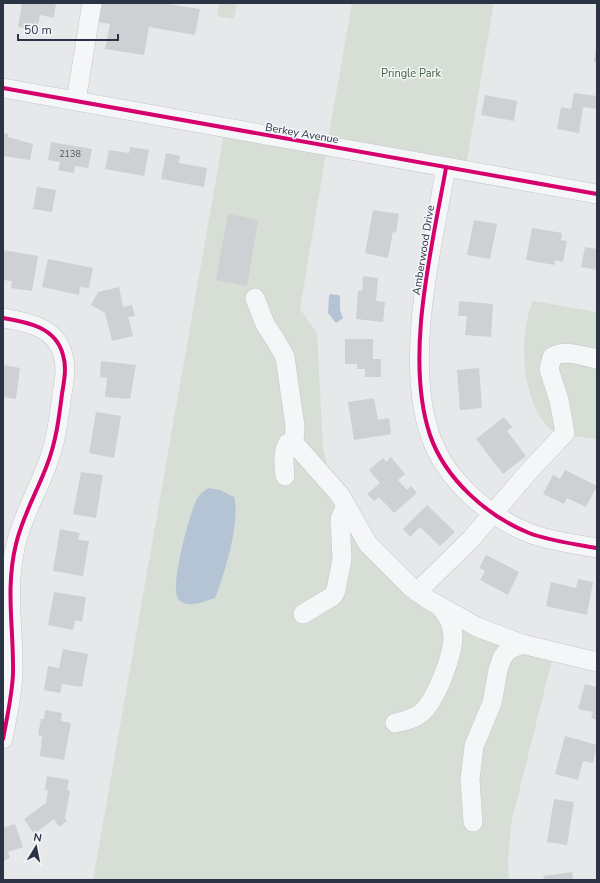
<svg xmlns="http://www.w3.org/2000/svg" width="600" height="883" viewBox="0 0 600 883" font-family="'Nunito Sans',sans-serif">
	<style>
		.green { fill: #d6ded6 }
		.water { fill: #b4c4d5 }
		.building { fill: #ced0d3 }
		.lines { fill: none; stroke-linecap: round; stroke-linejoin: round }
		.minor-casing { stroke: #c4c6c8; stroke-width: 20 }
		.minor { stroke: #f5f6f7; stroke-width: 19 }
		.cycleway-casing { stroke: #f4f6f9; stroke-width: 6 }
		.cycleway { stroke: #d6006c; stroke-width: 4 }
		.labels { text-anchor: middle; stroke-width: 3; stroke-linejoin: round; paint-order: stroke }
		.number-label { font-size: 9px; fill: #545c69 }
		.park-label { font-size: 11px; fill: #3f6138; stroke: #f4f6f9 }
		.street-label { font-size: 11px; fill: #2b3445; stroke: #f4f6f9 }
	</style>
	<rect width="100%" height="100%" fill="#e6e8ea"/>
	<!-- green -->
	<path class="green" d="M219,3H237L234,19L217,16Z
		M352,3H494L465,171L327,147L300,309L317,333L323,448L328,468L340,495L411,587L554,652L511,824L508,862L509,880H93L225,128L327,146Z
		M533,301L597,312V439C587,437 559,436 552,430C521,406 518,334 533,301Z"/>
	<!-- water -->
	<path class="water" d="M330,294L339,295L340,297V310L343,318L336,323L328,313L329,296Z
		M208,488L220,490L234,497C241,520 224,576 215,598C205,601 188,609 179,600C168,590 190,512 197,499C199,494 205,491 208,488Z"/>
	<!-- building -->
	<path class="building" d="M22,3H56L54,18L40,15L37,31L18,27Z
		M102,3H162L200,9L195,35L149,27L144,55L105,49L110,24L99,22Z
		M596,47L597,48V63L594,62Z
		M574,93L597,96V109L583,107L579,133L557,129L561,107L571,109Z
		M485,95L517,101L514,121L481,115Z
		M3,133L8,134V137L33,144L30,160L3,156Z
		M51,142L92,149L88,168L75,166L74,173L58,170L60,162L48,160Z
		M130,147L149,150L144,176L105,169L109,150L129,153Z
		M166,153L180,156L179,163L207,168L204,187L161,179Z
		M37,187L56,190L52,212L33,209Z
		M373,210L399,214L396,233L393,232L388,258L365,253Z
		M228,214L258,220L247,286L216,280Z
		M474,220L497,224L490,259L467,255Z
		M532,228L562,233L561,240L567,241L563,262L555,260L554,265L526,260Z
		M585,247L597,249V270L581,267Z
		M3,250L38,256L32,291L11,288L12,281L3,280Z
		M48,259L93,268L89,288L80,287L79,295L42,287Z
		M363,276L378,278L376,301L385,302L383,322L356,319L358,291H362Z
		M119,287L123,307L132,305L135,316L128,317L133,336L112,341L105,313L91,305L98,292Z
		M459,301L493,304L491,337L465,335L467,316H458Z
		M345,339H373V359H381V377H365V369H357V364H345Z
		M101,361L136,365L130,399L105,397L107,378L100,377Z
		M3,365L20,368L16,399L4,397L3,400Z
		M479,368L482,408L460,410L457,370Z
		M374,398L378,420L389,418L391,434L354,440L348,402Z
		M96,412L121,416L114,458L89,453Z
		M504,417L512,427L507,431L526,456L503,474L476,439Z
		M391,457L405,474L398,480L407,490L411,486L417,493L394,513L379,497L374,501L367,494L380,483L369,470L383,458L386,462Z
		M565,470L597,486L586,507L567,498L564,504L543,494L553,475L560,479Z
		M81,472L103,475L96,518L73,514Z
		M427,505L455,532L440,546L420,527L410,537L403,529Z
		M60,529L80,533L78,540L89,541L83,576L53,571Z
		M486,555L519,572L508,595L480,580L485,571L479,568Z
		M578,579L593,582L587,615L546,606L551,582L576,588Z
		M54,592L86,597L82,622L75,620L73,630L48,625Z
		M63,649L88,654L82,687L62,684L60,693L44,690L48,666L59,668Z
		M585,684L597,687V720L591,718L593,712L578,709Z
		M45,710L62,713L61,721L71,723L64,760L40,756L42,736L38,735L41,719H44Z
		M565,736L597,745L593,763L583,761L578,780L555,774Z
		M47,776L69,780L67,790L70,791L65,818L67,821L59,827L54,819L34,834L24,819L46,803L48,790H45Z
		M554,799L574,802L567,845L547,842Z
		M15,824L23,847L8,852L10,858L3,861V828Z
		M572,872L573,880H544L543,876Z"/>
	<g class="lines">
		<!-- minor casing -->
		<g class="minor-casing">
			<path id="minor" d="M3,88L597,194
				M76,101L92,3
				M446,168C432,247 404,357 430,435C445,479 487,516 529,533C550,541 574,544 597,548
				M255,298L265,324L276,341L285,357L295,426L294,443L340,495L368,544L411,587L429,600L477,627L522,644L597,662
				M3,318C27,322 56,327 63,355C67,368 64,381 62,394C59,418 56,442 47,465C37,492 23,515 16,544C5,589 14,629 13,674C12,696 7,717 3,739
				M285,476C284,464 282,453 288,443H294
				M417,592L471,539L530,470L565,433L559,400L549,369L552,357C566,349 582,356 597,359
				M303,614L333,596L336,590L342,559L340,519L346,506
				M395,723C404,721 414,719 421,713C436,701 453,655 453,636C452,623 448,615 439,606
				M473,822L470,780L474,746L492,703L498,670L502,658L508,650L522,644"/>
		</g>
		<!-- minor -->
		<use href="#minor" class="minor"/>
		<!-- cycleway casing -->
		<g class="cycleway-casing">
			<path id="cycleway" d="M3,88L597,194
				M446,168C432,247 404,357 430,435C445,479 487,516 529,533C550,541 574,544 597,548
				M3,318C27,322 56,327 63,355C67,368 64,381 62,394C59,418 56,442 47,465C37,492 23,515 16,544C5,589 14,629 13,674C12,696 7,717 3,739"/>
		</g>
		<!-- cycleway -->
		<use href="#cycleway" class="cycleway"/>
	</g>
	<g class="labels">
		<!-- number labels -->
		<g class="number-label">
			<text x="70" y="157">2138</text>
		</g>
		<!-- park labels -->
		<g class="park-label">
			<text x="411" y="77">Pringle Park</text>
		</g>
		<!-- street labels -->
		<g class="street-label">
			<text transform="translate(302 133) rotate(10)" y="4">Berkey Avenue</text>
			<text transform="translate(423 250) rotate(-81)" y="4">Amberwood Drive</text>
		</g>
	</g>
	<!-- border -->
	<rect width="600" height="883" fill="none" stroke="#2b3445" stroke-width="8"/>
	<!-- north arrow -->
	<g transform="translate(36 847) rotate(10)" stroke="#f4f6f9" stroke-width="3" paint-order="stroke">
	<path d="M0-3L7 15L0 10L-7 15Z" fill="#2b3445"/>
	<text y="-6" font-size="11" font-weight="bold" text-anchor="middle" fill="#2b3445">N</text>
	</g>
	<!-- scale -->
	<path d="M18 34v6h100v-6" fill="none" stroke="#2b3445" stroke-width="2"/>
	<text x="24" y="34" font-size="12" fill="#2b3445" stroke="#f4f6f9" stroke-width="3" paint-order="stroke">50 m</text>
</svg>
